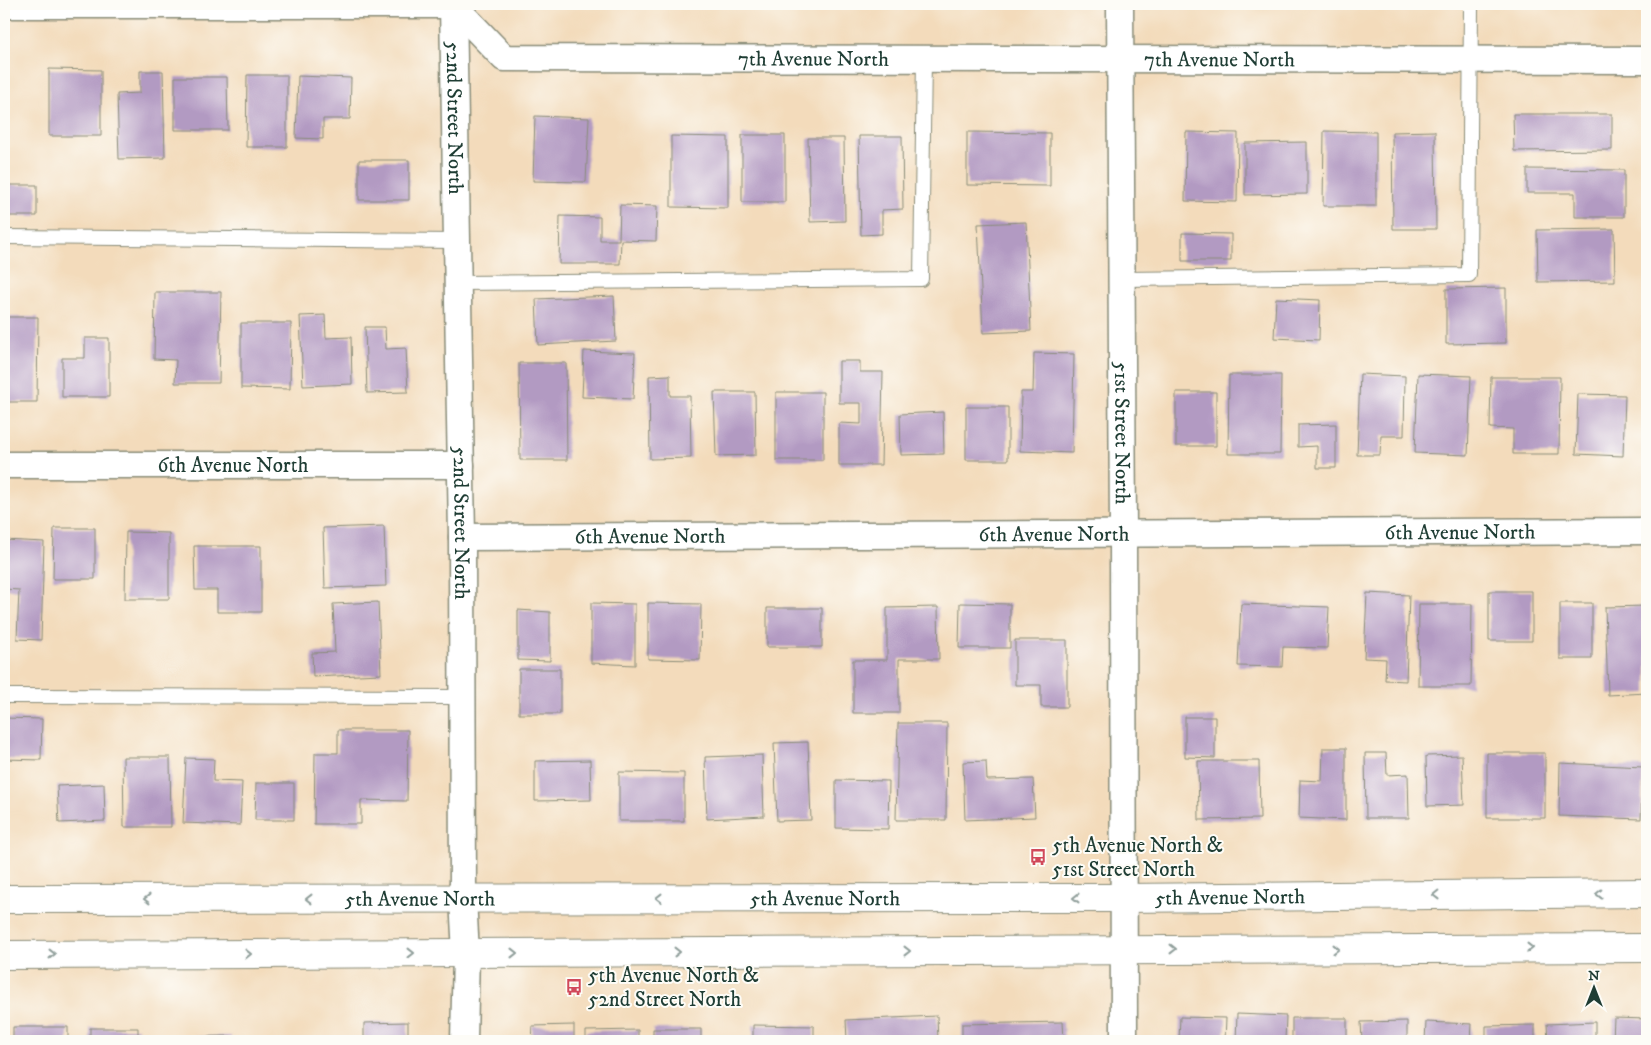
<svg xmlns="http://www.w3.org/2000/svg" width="1651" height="1045" viewBox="0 0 1651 1045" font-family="'IM FELL DW Pica',serif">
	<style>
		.building { fill: #b29ac2 }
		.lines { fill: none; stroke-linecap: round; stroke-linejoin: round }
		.lane-casing { stroke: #898c78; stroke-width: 16 }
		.street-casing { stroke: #898c78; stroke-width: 29 }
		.primary-casing { stroke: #898c78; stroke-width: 30 }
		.lane { stroke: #fff; stroke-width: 14 }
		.street { stroke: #fff; stroke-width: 26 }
		.primary { stroke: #fff; stroke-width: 28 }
		.oneway { stroke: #8f9e9a }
		.labels { text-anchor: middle; stroke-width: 4; stroke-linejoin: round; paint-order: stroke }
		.street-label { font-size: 21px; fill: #1f3d34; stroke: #fdfcf7 }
		.poi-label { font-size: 21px; fill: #1f3d34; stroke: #fdfcf7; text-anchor: start }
	</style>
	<rect width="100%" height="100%" fill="#fdfcf7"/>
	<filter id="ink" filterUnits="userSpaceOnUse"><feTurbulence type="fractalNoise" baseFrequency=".02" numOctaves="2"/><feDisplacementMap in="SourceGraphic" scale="10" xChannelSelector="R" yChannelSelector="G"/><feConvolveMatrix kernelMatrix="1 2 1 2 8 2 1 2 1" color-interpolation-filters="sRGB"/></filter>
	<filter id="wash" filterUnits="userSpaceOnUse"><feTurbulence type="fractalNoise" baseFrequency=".0096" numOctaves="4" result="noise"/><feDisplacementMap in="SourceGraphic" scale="20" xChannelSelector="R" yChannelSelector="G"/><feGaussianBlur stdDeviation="1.12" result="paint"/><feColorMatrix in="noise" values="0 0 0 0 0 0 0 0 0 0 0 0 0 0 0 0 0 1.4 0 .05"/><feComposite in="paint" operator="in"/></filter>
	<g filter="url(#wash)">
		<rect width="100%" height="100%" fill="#f3dbbb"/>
		<g id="blocks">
			<!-- building -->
			<path class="building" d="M49,69L101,70V136H49Z
				M140,71H163L165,158L119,159L117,94L140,93Z
				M247,75H287V147H246Z
				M298,76L351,78L350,119H323V139L296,138Z
				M175,77H227L228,130H175Z
				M4,81L8,82L5,122H4Z
				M1513,114H1612V150L1514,151Z
				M535,116L589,118L586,182L533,181Z
				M1324,131L1376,132V206H1323Z
				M1435,131L1436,229H1393L1392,132Z
				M967,132L1050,133V186L967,185Z
				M1186,132L1238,133L1237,202L1185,201Z
				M742,135H785V202H742Z
				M671,136L728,137V208L671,207Z
				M859,136H902L903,209L882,210V234L861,235Z
				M808,138H844L845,221L810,222Z
				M1307,142V194L1245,195V143Z
				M359,160H409V200H359Z
				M1527,169L1624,170V217H1575V193H1527Z
				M4,185H37V216H4Z
				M620,205L657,206L656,241L621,240L620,264H559L560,216L600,217V240H619Z
				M1026,222L1031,331L983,333L978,224Z
				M1614,229L1615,281L1538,282L1537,230Z
				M1182,233L1231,234V261H1182Z
				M1506,288V343L1446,344V289Z
				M155,292H221L219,383H175L176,360L154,359Z
				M614,296L616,341L538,345L536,299Z
				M1276,298L1320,300L1319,340L1274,338Z
				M325,315L326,338L351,337L352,384L303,386L300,316Z
				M4,317H38L37,402H4Z
				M241,323H291L290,389L241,388Z
				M365,327H385L386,349L406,348L408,392L367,393Z
				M85,338H109V397H62V358H85Z
				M584,351L635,353L633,399L582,397Z
				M1034,353L1074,354L1072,453L1020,451L1021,392H1033Z
				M839,361H860V372H883L881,465H839V423L861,424V403H839Z
				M519,363H566L567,460H520Z
				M1360,374L1405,376L1404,436H1381L1380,455H1357Z
				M1418,374L1471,376L1468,455L1415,453Z
				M670,375V396H690L691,458L650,459L649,376Z
				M1229,375H1281L1280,454H1228Z
				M1491,377H1560L1559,454H1513V429L1490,428Z
				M714,392H755L756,455L716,456Z
				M776,392H823V460H776Z
				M1176,392H1216V446H1176Z
				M1578,394L1625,395L1623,456L1576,454Z
				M966,407H1008V460H966Z
				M943,412L944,454L901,455L900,414Z
				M1336,424V468H1317V446L1298,447V425Z
				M384,526L386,586L325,588L323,528Z
				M54,528H95V579H53Z
				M126,532L169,533V599H125Z
				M4,540L44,542L41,640L17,639L19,590L4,589Z
				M194,546H261V612H217V590H195Z
				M1489,591H1532V641H1489Z
				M1367,593L1409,595L1406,681L1385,680L1386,659L1364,658Z
				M378,602L381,674L313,677L312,653L335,652L333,604Z
				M591,603L635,604V665L591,663Z
				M648,603L701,604L700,660L648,659Z
				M960,603L1010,604V648H959Z
				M1560,603H1592V659H1560Z
				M1241,604L1329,607L1327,648L1283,647L1282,667L1238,666Z
				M1419,604H1472L1471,686H1418Z
				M1647,606V693L1608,695L1605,607Z
				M938,607L939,659H899V713H853V660H887V608Z
				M767,608H822V647H767Z
				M518,610L550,612V661L518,660Z
				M1015,640H1067V707H1041V685H1015Z
				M519,669H560V714H519Z
				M1185,717H1215V758L1185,757Z
				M4,718L42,719L41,760L4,759Z
				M898,723H947L946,820H896Z
				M338,730H408L407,801L361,800V824H314L315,753H338Z
				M808,742L811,820L777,821L774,743Z
				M1323,748H1346V820L1299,818L1300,780L1322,781Z
				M1365,753H1386L1387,775L1408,774L1409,818H1366Z
				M1487,753H1545V818H1487Z
				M762,755L764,816L707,819L705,757Z
				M1462,755L1464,805L1427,806L1426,756Z
				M123,757H170L171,827H124Z
				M186,758L214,759L213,781L242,782L240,825L183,823Z
				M590,760L591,800L535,801V761Z
				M986,761L987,780L1033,779L1035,817L965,820L963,762Z
				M1198,761H1259L1260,819L1199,820Z
				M1560,763L1643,767L1641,819L1559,816Z
				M619,772L684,773V821H619Z
				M836,780L889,781L888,829L836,828Z
				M256,783H294V820H255Z
				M104,784L105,821L59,823L57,786Z
				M1237,1014L1286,1016L1285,1041H1236Z
				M937,1016L938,1041H847L846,1020Z
				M1180,1017L1226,1018L1225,1041H1179Z
				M1292,1018H1347V1041H1292Z
				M1614,1018L1647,1019V1041H1613Z
				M1407,1021V1041H1362L1361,1022Z
				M408,1022V1041H364V1023Z
				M1063,1022L1064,1041H962V1024Z
				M1426,1022L1472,1024L1471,1041H1425Z
				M1595,1022V1041H1548L1547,1024Z
				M574,1025V1041H533L532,1026Z
				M753,1025L814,1026V1041H753Z
				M1535,1025V1041H1486V1026Z
				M13,1027H68V1041H13Z
				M90,1028H138V1041H90Z
				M653,1029H701V1041H653Z
				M638,1030V1041H586V1031Z
				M231,1036V1041H165V1037Z"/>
		</g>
	</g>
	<g filter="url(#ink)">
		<use href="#blocks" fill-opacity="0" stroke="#898c78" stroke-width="1"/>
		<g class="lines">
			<!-- lane casing -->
			<g class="lane-casing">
				<path id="lane" d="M4,237L457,241
					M1122,279L1469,275L1471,4
					M458,283L921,279L924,58
					M4,696L462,697"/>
			</g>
			<!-- street casing -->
			<g class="street-casing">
				<g id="street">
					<path id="s1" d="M453,4L462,537L463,899L466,953L464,1041"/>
					<path id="s2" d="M1120,4L1123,534L1124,1041"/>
					<path id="s3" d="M4,5H453L504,58L1647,60"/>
					<path id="s4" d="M4,465H461"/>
					<path id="s5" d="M462,537L1647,531"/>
				</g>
			</g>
			<!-- primary casing -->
			<g class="primary-casing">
				<g id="primary">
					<path id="s6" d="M4,899L1124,898L1647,893"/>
					<path d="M4,955L1647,948"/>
				</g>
			</g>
			<!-- lane -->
			<use href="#lane" class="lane"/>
			<!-- street -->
			<use href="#street" class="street"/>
			<!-- primary -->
			<use href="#primary" class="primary"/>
		</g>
		<!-- one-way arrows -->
		<defs><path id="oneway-chevron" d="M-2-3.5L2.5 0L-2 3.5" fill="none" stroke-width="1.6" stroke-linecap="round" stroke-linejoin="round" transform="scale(1.25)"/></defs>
		<g class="oneway">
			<use href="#oneway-chevron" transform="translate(1599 894) rotate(179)"/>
			<use href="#oneway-chevron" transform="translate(1436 895) rotate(179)"/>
			<use href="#oneway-chevron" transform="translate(659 898) rotate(180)"/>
			<use href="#oneway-chevron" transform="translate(1076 898) rotate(180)"/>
			<use href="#oneway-chevron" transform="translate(147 899) rotate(180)"/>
			<use href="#oneway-chevron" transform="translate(309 899) rotate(180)"/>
			<use href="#oneway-chevron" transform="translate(1530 948)"/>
			<use href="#oneway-chevron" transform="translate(1173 949)"/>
			<use href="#oneway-chevron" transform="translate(1336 949)"/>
			<use href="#oneway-chevron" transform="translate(907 951)"/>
			<use href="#oneway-chevron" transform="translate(677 952)"/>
			<use href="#oneway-chevron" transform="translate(411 953)"/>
			<use href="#oneway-chevron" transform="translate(514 953)"/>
			<use href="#oneway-chevron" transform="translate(52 954)"/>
			<use href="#oneway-chevron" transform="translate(248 954)"/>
		</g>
	</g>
	<!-- icons -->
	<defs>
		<g id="bus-bare" transform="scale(1.35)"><path d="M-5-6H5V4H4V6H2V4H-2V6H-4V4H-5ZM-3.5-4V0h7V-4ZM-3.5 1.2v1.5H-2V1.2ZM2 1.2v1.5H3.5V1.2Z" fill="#d1495b" stroke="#fdfcf7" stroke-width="2.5" paint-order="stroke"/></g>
	</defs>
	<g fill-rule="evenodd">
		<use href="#bus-bare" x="1038" y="857"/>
		<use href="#bus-bare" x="574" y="987"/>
	</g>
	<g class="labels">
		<!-- street labels -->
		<g class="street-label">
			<text dy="7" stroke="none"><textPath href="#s3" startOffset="832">7th Avenue North</textPath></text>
			<text dy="7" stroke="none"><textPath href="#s3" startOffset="1238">7th Avenue North</textPath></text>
			<text dy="7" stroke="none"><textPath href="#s1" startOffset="114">52nd Street North</textPath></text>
			<text dy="7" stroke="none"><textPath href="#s2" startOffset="429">51st Street North</textPath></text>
			<text dy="7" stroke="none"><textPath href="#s4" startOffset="229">6th Avenue North</textPath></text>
			<text dy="7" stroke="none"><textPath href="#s1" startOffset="519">52nd Street North</textPath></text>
			<text dy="7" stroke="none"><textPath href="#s5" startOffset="998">6th Avenue North</textPath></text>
			<text dy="7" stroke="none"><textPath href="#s5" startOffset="592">6th Avenue North</textPath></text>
			<text dy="7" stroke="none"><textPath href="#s5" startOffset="188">6th Avenue North</textPath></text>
			<text dy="7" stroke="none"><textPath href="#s6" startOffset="1226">5th Avenue North</textPath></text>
			<text dy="7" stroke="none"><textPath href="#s6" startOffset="821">5th Avenue North</textPath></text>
			<text dy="7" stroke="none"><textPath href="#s6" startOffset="416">5th Avenue North</textPath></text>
		</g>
		<!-- poi labels -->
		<g class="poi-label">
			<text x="1052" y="852">5th Avenue North &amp;<tspan x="1052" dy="24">51st Street North</tspan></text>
			<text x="588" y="982">5th Avenue North &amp;<tspan x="588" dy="24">52nd Street North</tspan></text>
		</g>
	</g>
	<!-- margin -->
	<rect width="1651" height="1045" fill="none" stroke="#fdfcf7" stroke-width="20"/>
	<!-- north arrow -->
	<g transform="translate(1594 988)" stroke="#fdfcf7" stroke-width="4" paint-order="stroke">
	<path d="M0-4L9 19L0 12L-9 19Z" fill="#1f3d34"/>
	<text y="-8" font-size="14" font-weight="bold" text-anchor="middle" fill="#1f3d34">N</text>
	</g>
</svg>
